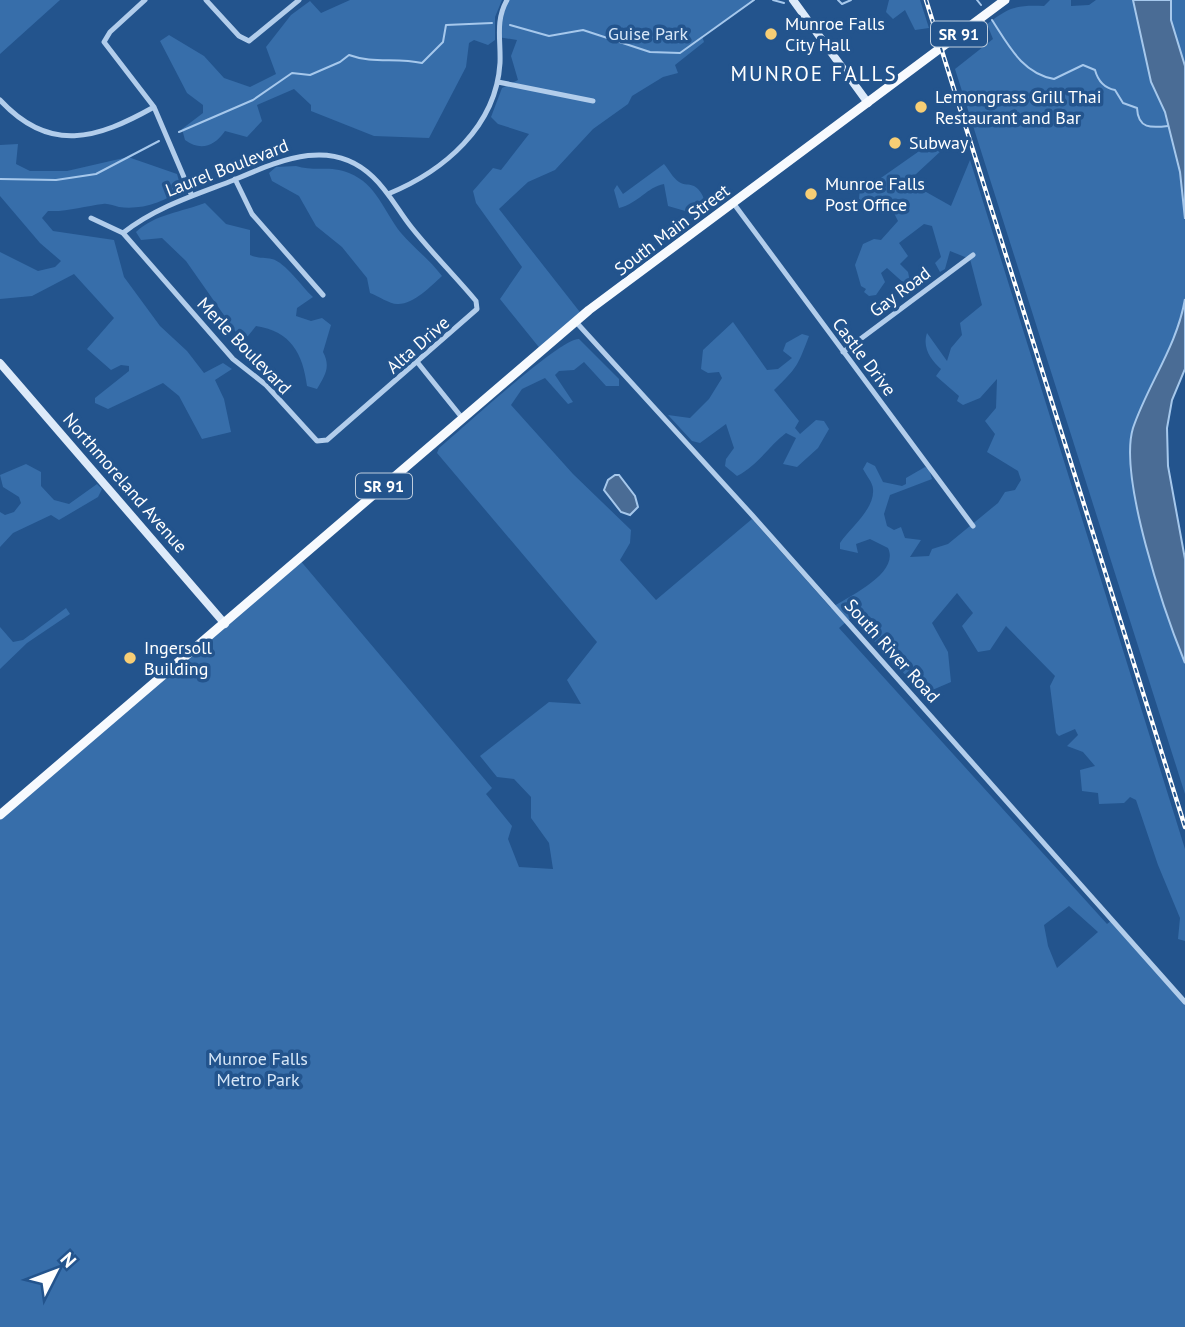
<svg xmlns="http://www.w3.org/2000/svg" width="1185" height="1327" viewBox="0 0 1185 1327" font-family="'PT Sans',sans-serif">
	<style>
		.green { fill: #376eaa; fill-rule: evenodd }
		.water { fill: #4a6c95; stroke: #a6c8ec; stroke-width: 2 }
		.lines { fill: none; stroke-linecap: round; stroke-linejoin: round }
		.stream { stroke: #a6c8ec; stroke-width: 2 }
		.street { stroke: #b2cdeb; stroke-width: 5 }
		.secondary { stroke: #ddeaf9; stroke-width: 8 }
		.primary { stroke: #f7fafe; stroke-width: 9 }
		.rail-casing { stroke: #fff; stroke-width: 4.5 }
		.rail { stroke: #23548d; stroke-width: 2; stroke-dasharray: 5; stroke-linecap: butt }
		.poi-dot { fill: #f7ce75; stroke: #23548d; stroke-width: 2.5 }
		.labels { text-anchor: middle; stroke-width: 7; stroke-linejoin: round; paint-order: stroke }
		.shield { fill: #23548d; stroke: #bdccdd; stroke-width: 2 }
		.shield-label { font-size: 16px; font-weight: bold; fill: #fff }
		.poi-label { font-size: 18px; fill: #fff; stroke: #23548d; text-anchor: start }
		.park-label { font-size: 18px; fill: #d7e7f8; stroke: #23548d }
		.street-label { font-size: 18px; fill: #fff; stroke: #23548d }
		.quarter-label { font-size: 21px; letter-spacing: 2px; fill: #fff; stroke: #23548d }
	</style>
	<rect width="100%" height="100%" fill="#23548d"/>
	<!-- green -->
	<path class="green" d="M0,0H60L0,54Z
		M350,0H502L495,17V40L488,45L474,40L469,43L466,67L429,138L374,136L311,111V105L294,89L257,105L262,121L247,137L225,131C214,147 200,151 185,140L182,129L203,113V105L187,93L160,41L169,35L204,56L224,78L250,87L276,74L266,47L291,15L310,1L321,13Z
		M507,0H754L702,36L704,42L675,65L678,73L663,77L632,96L628,104L593,129L555,170L528,182L499,209L583,316L542,351L500,299L522,267L476,203L473,191L493,168L501,170L529,134L498,124L491,117L502,88L518,80L511,56L517,40L498,37Z
		M889,0H920L929,28L915,30L905,10L893,19L886,12Z
		M1050,0H1071V6L1089,5L1096,0H1133L1151,82L1165,112L1180,172L1185,219V299L1181,323L1133,430L1130,458L1147,550L1185,663V794L955,69L993,39L987,24C1010,7 1015,5 1044,6Z
		M1171,0H1185V66L1171,20Z
		M935,140L942,150L915,175L919,188L951,206L970,160L1185,849V941L1178,939L1180,918L1158,865L1136,800L1130,797L1124,803L1099,804L1098,793L1082,791L1080,770L1095,766L1083,752L1067,746L1078,735L1075,729L1059,736L1056,733L1050,686L1055,676L1006,626L990,650L978,652L962,626L973,613L957,593L932,623L948,652L951,682L923,694L852,617L839,628L1107,924L1112,920L1185,1002V1327H0V815L299,559L492,788L486,794L512,826L508,839L519,867L553,869L549,843L531,818V797L514,779L497,777L480,756L549,702L581,704L567,680L597,642L437,453L439,448C460,431 560,338 579,339L619,379V386H606L584,362L574,370L559,371L555,375L573,402L568,404L545,378L522,389L511,405L573,474L631,530L630,543L620,560L656,600L752,519L831,608C850,596 900,573 888,548L870,539L856,544L858,553L840,549V543C850,528 875,509 873,489C873,483 866,475 863,469L867,462L875,466L883,482L902,486L906,484V478L925,467L929,469L932,479L890,495L884,514L887,526L894,530L901,527L905,538L921,540L910,557L929,556L932,549L948,544L998,503L1005,492L1015,490L1021,480L1018,471L987,452L995,434L985,421L996,408L997,379L980,398L963,405L957,401L959,396L936,376L941,369C931,360 922,348 927,333L947,361L951,348L962,335L960,323L982,305L970,259L950,251L945,269L940,272L935,263L941,257L932,226L924,224L899,243L908,256L900,264L908,272L910,282L906,285L887,268L881,273L885,282L876,295L869,296L864,292L866,289L861,286L855,265L863,244L874,239L881,240L898,221L886,197C876,203 870,205 859,199L860,188L878,180ZM1069,906L1098,932L1057,968L1048,946L1044,925Z
		M18,144L16,164L30,171H67L128,157L177,174L181,188C166,203 140,210 119,207C114,206 108,203 103,204C85,206 67,212 48,211L42,218L53,231L114,240L124,277L160,326L187,351L204,373L223,363L232,369L215,380L224,399L231,432L202,439L179,396L163,383L108,409L95,403V398L129,371V366L121,365L111,370L87,349L114,318L74,274L32,296L0,299V252L38,271L55,267L61,261L40,243L0,196V145Z
		M664,164C669,170 673,178 679,182C686,186 687,183 694,186C704,192 709,207 699,215L668,206L664,184C647,187 639,203 619,208L614,190L617,185L623,194Z
		M296,166C314,172 331,165 349,173C377,184 384,212 401,233C414,248 430,260 442,276C431,286 413,305 397,304C390,304 378,296 370,293L367,278L342,247L316,226L299,196L272,181L269,173L276,167Z
		M205,203L226,224L250,230V255C259,259 264,257 272,259C285,262 303,288 313,297L297,308L296,316L311,321L322,318L331,325L323,352C331,367 325,375 317,389L307,386C303,354 291,331 256,326L248,336L240,338L186,261L162,238L141,240L136,232C155,214 182,212 205,203Z
		M733,322L767,370L778,369L792,358L783,351L786,343L802,334L809,336C798,365 797,368 774,390L799,421L795,428L800,434L816,420L824,421L829,429L818,448L797,467L783,464L796,438L786,433C769,446 757,466 737,476L725,466L726,459L734,448L726,424L700,443L692,441L668,415L690,418L709,399L722,378L719,372L708,373L701,369L703,350Z
		M26,464L41,472V486L54,500L69,504L97,484L102,489L98,497L59,520L51,515L13,533L0,547V512L5,515L14,512L21,503L19,497L3,487L0,475Z
		M66,608L70,614L27,643L0,669V627L13,642L23,640Z"/>
	<!-- water -->
	<path class="water" d="M1133,0H1171V20L1185,66V219L1180,172L1165,112L1151,82Z
		M1185,299V369L1172,400L1167,428L1168,466L1185,559V663C1165,614 1118,477 1133,428C1148,384 1177,346 1185,299Z
		M615,475H619L635,496L638,507L630,515L621,512L604,490L608,480Z"/>
	<g class="lines">
		<!-- stream -->
		<path class="stream" d="M773,0L784,3
			M838,0L842,4L851,0
			M977,0L981,5
			M992,20C1009,46 1022,73 1054,79L1083,65L1095,70C1098,81 1104,88 1115,90L1123,103L1137,108C1138,129 1151,128 1168,126
			M510,25L549,36L583,30L650,52L680,53L754,0
			M179,132L253,100L292,73L310,75L340,62L349,55C373,64 397,57 422,63L443,42L446,25L492,23
			M0,179L56,180L96,174L159,141"/>
		<!-- street -->
		<path class="street" d="M145,0L110,32L104,42L154,107L192,196
			M206,0L239,36L249,41L299,0
			M498,82L593,101
			M0,100C50,154 97,139 154,107
			M235,179L252,214L323,295
			M388,194C444,171 496,127 500,63C501,40 495,21 507,0
			M734,204L973,526
			M91,218L123,233L233,359L266,385L317,441L327,440L335,433L477,309L476,301C455,276 432,253 412,228C399,212 389,192 373,177C331,136 279,161 234,180C195,195 156,207 123,233
			M576,322L752,515L1185,1002
			M843,352L973,255
			M418,363L463,419"/>
		<!-- secondary -->
		<path class="secondary" d="M793,0L868,103
			M0,363L225,624"/>
		<!-- primary -->
		<path class="primary" d="M0,815L589,310L1005,0"/>
		<!-- rail casing -->
		<g class="rail-casing">
			<path id="rail" d="M926,0L1185,827"/>
		</g>
		<!-- rail -->
		<use href="#rail" class="rail"/>
	</g>
	<!-- markers -->
	<g class="poi-dot">
		<circle cx="771" cy="34" r="7"/>
		<circle cx="921" cy="107" r="7"/>
		<circle cx="895" cy="143" r="7"/>
		<circle cx="811" cy="194" r="7"/>
		<circle cx="130" cy="658" r="7"/>
	</g>
	<g class="labels">
		<!-- shield labels -->
		<g class="shield">
			<rect x="931" y="21.5" width="56" height="25" rx="5"/>
			<rect x="356" y="473.5" width="56" height="25" rx="5"/>
		</g>
		<g class="shield-label">
			<text x="959" y="40">SR 91</text>
			<text x="384" y="492">SR 91</text>
		</g>
		<!-- poi labels -->
		<g class="poi-label">
			<text x="785" y="30">Munroe Falls<tspan x="785" dy="21">City Hall</tspan></text>
			<text x="935" y="103">Lemongrass Grill Thai<tspan x="935" dy="21">Restaurant and Bar</tspan></text>
			<text x="909" y="149">Subway</text>
			<text x="825" y="190">Munroe Falls<tspan x="825" dy="21">Post Office</tspan></text>
			<text x="144" y="654">Ingersoll<tspan x="144" dy="21">Building</tspan></text>
		</g>
		<!-- park labels -->
		<g class="park-label">
			<text x="648" y="40">Guise Park</text>
			<text x="258" y="1065">Munroe Falls<tspan x="258" dy="21">Metro Park</tspan></text>
		</g>
		<!-- street labels -->
		<g class="street-label">
			<text transform="translate(227 168) rotate(-21)" y="6">Laurel Boulevard</text>
			<text transform="translate(672 230) rotate(-37)" y="6">South Main Street</text>
			<text transform="translate(900 292) rotate(-37)" y="6">Gay Road</text>
			<text transform="translate(418 345) rotate(-41)" y="6">Alta Drive</text>
			<text transform="translate(244 346) rotate(46)" y="6">Merle Boulevard</text>
			<text transform="translate(864 357) rotate(53)" y="6">Castle Drive</text>
			<text transform="translate(125 483) rotate(49)" y="6">Northmoreland Avenue</text>
			<text transform="translate(892 651) rotate(48)" y="6">South River Road</text>
		</g>
		<!-- quarter labels -->
		<g class="quarter-label">
			<text x="814" y="81">MUNROE FALLS</text>
		</g>
	</g>
	<!-- north arrow -->
	<g transform="translate(56 1271) rotate(48)" stroke="#23548d" stroke-width="5" paint-order="stroke">
	<path d="M0-5L12 26L0 18L-12 26Z" fill="#ffffff"/>
	<text y="-10" font-size="19" font-weight="bold" text-anchor="middle" fill="#ffffff">N</text>
	</g>
</svg>
